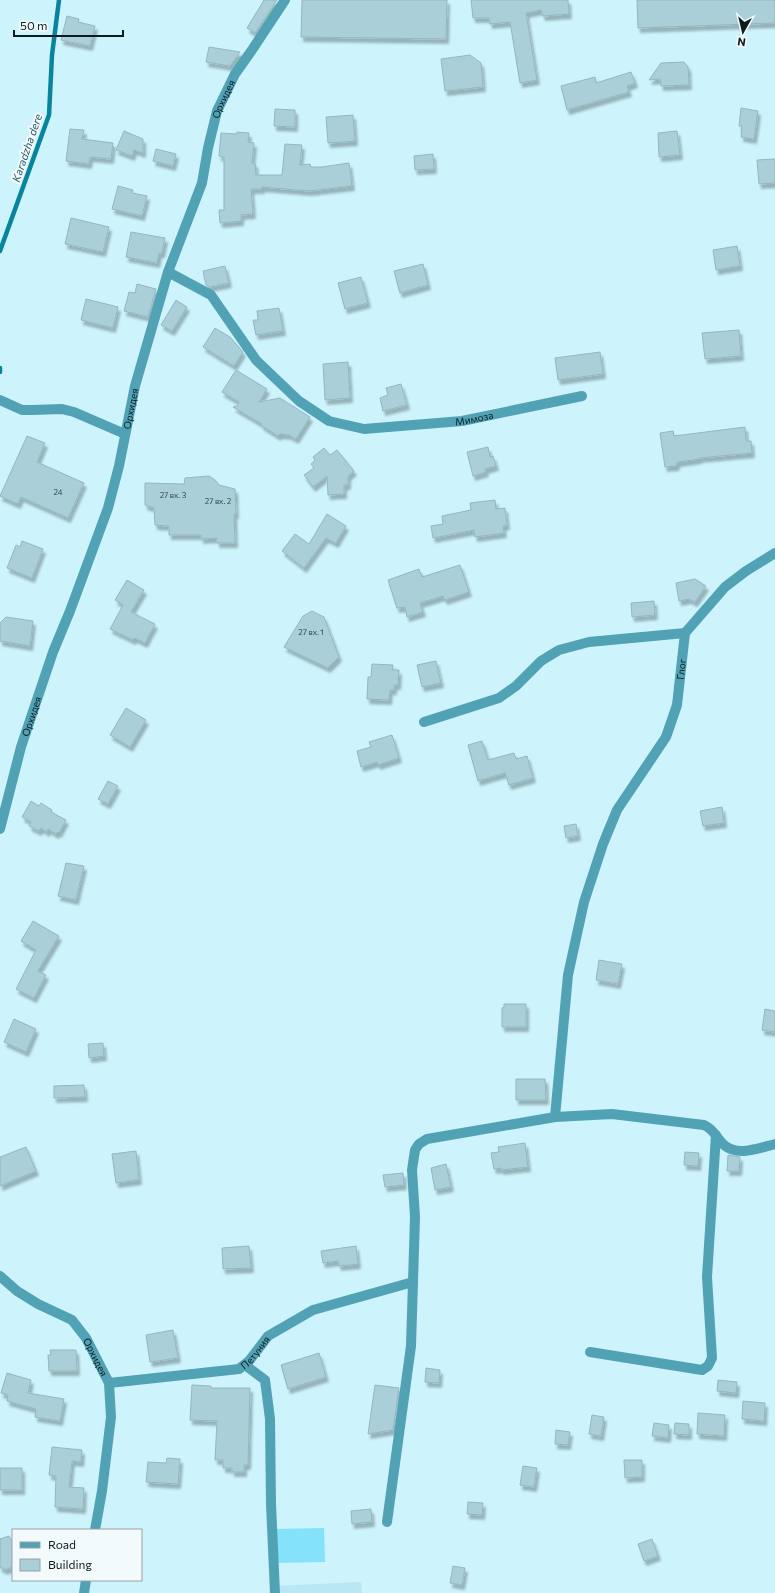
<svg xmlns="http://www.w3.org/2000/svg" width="775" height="1593" viewBox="0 0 775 1593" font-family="Commissioner,sans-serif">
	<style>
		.built { fill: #b9e8f4 }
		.green { fill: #85e2fb }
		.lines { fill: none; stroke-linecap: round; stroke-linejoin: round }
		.stream { stroke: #08859c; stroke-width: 4.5 }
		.building { fill: #abcfd9; stroke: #93b7c1; filter: url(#shadow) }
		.minor { stroke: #52a2b6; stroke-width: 10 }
		.labels { text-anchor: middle; stroke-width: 4; stroke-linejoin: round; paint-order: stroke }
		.number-label { font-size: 8px; fill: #34484e }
		.street-label { font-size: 10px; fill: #0d1b1f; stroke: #f3fafc }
		.water-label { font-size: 11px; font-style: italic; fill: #245c6a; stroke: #f3fafc }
	</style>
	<defs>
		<filter id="shadow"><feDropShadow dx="2.5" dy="4.5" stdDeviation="1" flood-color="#0004"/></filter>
	</defs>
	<rect width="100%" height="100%" fill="#cdf3fd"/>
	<!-- built -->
	<path class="built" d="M361,1582L362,1593H274V1586Z"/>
	<!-- green -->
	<path class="green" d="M324,1528L325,1562L277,1563L276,1529Z"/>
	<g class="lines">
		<!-- stream -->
		<path class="stream" d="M0,251L49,115L52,55L59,0
			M0,368V372"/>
	</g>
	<!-- building -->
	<path class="building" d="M264,0H277L255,33L247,28Z
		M302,0H447L446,39L301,37Z
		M471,0H568L569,14L543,16L541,10L526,13L537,80L520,83L510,22L490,24L489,18H473Z
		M637,0H775V23L638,28Z
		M67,16L79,19L78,22L95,26L90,46L61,40Z
		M209,47L240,52L230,66L206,62Z
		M470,55L481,63L483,87L445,91L441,59Z
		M684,62L688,67L689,85L661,86L660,79L649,80L661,63Z
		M631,72L635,83L627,86L629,92L567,110L561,86L595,77L596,83Z
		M741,108L758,111L754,139L741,137L742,126H739Z
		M275,109L295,110V127L274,126Z
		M353,115L355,141L328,143L326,117Z
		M70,129L84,130L82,139L113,143L111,159L90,157L89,164L66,161Z
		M124,131L143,139V153L134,150L132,156L116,150Z
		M677,131L680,155L659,157L658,133Z
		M237,132L249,133L248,142L254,143L252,163H255L256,175H282L285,144L302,145L300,165L310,164L311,167H322L349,163L352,186L309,191L262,187V189H251L253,214L241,215V221L220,223L219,210H224V157L219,156L221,133L237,134Z
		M156,149L176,154L173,166L153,161Z
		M433,154L434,169L415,170L414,156Z
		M775,159V183L759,184L757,160Z
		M118,186L133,190L132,193L147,196L142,216L112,209Z
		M71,218L109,227L103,252L65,244Z
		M131,232L165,238L162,253H159L157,263L126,257Z
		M737,246L740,266L716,270L713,250Z
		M423,264L428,285L400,293L394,271Z
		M225,266L229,283L210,287L206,285L203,271Z
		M361,277L368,303L345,309L338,283Z
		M137,284L156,289L148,317L124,311L129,292L135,293Z
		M86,299L118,307L113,328L81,320Z
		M176,300L187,307L172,331L161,325Z
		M279,308L283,331L256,335L253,320H258L257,311Z
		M215,328L230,337L243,352L234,366L203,347Z
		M739,330L741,356L705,359L702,333Z
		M600,352L603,374L558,380L555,358Z
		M348,362L350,398L325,400L323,364Z
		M236,370L267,389L259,402L280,398L310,417L296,439L289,435L280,434L278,436L261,425L262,424L233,407L237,406L239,402L222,392Z
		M401,384L407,405L383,411L380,398L388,395L386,388Z
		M745,427L746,441H751L752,453L699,458V459L678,462L676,466L665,467L660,433L673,431L674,436Z
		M27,436L45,443L37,462L84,483L68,518L21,497L18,504L0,496Z
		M488,447L490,457L493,456L496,466L485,469L486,472L473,476L467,452Z
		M324,448L330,455L337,450L354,471L348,476V485H344V494L328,495L327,476L313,487L304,475L314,468L311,464L315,460L313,457Z
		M209,476L215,480L219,485L235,489L236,514H234L235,543H217V538L201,539V535H169V526L155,525L154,508L145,505V483L184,484L185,478Z
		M495,500L496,509L505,508L507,525L503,526L504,533L475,537L474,530L433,538L431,526L443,524L442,516L471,510L470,503Z
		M327,514L346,526L336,543L326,538L304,568L282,551L295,534L309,544Z
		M22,541L43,549L32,578L7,568L16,545L20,547Z
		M460,565L469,592L445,600L443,596L420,603L423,612L407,617L405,607L397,608L388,580L419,569L422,577Z
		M695,579L706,586L695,602L689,599L679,601L676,583Z
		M127,580L144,590L131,612L155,624L145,643L135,638L133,640L110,629L123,605L115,600Z
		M654,601L655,615L632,617L631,603Z
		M312,611L324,617L339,657L328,668L284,647L303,616Z
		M6,617L33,621L30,646L0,641V623Z
		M436,661L441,683L422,687L417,665Z
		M372,664L393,665L392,670H399L398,685H394V690H390L389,700L367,699L368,677H371Z
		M126,708L146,720L130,747L110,735Z
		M392,735L399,758L378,765L377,762L361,767L357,751L371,747L369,742Z
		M482,741L488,760L514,753L516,759L527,756L533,778L509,785L505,773L478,781L468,745Z
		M108,781L118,786L108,804L98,799Z
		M31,801L39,806L41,803L52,810L51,812L66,820L59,833L58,832L56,834L48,829L47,832L41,828L39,831L29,826L31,822L22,817Z
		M722,807L724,823L703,826L700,811Z
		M576,824L578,836L566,838L564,826Z
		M66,863L84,866L76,900L58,896Z
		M33,921L59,936L38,971L46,975L34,998L16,989L36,950L21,941Z
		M599,960L622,964L618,984L596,980Z
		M504,1004H526V1027H502V1008L504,1007Z
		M765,1009L775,1011V1032L762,1030Z
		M14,1019L36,1029L26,1052L4,1042Z
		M103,1043L104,1056L89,1058L88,1044Z
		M516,1079H545L546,1100H516Z
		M84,1085L85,1097L54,1098V1086Z
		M525,1143L528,1167L501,1170V1168L494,1169L491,1153L499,1152L498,1147Z
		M26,1147L36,1171L0,1186V1157Z
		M136,1151L139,1180L116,1183L112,1154Z
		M685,1152L699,1153L698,1166L684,1165Z
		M728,1155L740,1157L739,1171H727Z
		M446,1164L451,1187L435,1190L431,1168Z
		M403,1173L404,1185L385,1187L383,1175Z
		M249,1246L251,1268L223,1269L222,1248Z
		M356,1246L358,1264L339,1266L338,1261L323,1263L321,1251Z
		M173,1330L178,1358L150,1362L146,1335Z
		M50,1350H76L77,1371H49L48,1355H51Z
		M319,1353L326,1377L288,1389L281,1365Z
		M426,1368L440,1370L439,1383L425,1382Z
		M7,1373L31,1380L28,1393L64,1399L60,1421L35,1417L36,1409L7,1401L8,1395L1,1393Z
		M718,1380L737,1382L736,1393L717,1391Z
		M192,1385L211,1386V1388H250L248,1465H244V1472H232V1468H223V1460H215L217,1421L190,1420Z
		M375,1385L399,1388L393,1430L368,1434Z
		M743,1401L765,1403L764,1421L742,1419Z
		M698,1413L725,1415L724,1436L697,1434Z
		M592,1415L604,1417L601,1436L589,1434Z
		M654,1423L669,1425L668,1438L652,1436Z
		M675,1423L689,1424V1435L674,1434Z
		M556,1430L570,1432L568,1445L555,1444Z
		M52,1447L82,1450L81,1462L72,1461L69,1487L84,1488L83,1509L55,1507L56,1476L49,1475Z
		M167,1458L180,1459L178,1484L146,1482L148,1462L166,1463Z
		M624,1460H642V1477L625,1478Z
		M523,1466L537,1468L534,1487L520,1485Z
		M0,1468H22V1490H0Z
		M468,1502L483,1503L482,1515L467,1514Z
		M371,1509L372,1522L352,1524L351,1511Z
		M9,1536L11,1540H13V1567L4,1570L3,1568H0V1539Z
		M652,1539L658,1556L644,1561L638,1544Z
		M453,1566L465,1568L462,1585L450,1583Z"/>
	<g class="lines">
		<!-- minor -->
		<g class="minor">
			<path id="s1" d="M168,272L211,295L256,360L299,401L329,421L364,429L462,421L582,396"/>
			<path d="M0,400L22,410H32L62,409L74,412L125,434"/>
			<path d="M424,722L499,698L516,686L541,661L559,650L589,642L685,633"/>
			<path id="s2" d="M0,829L21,747L53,652L70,611L108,508L119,466L135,386L168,272L202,183L208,148L217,111L235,74L252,50L285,0"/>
			<path id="s3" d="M555,1117L568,975L584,902L603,844L617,810L666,737L677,705L685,633L725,587L746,571L775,553"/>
			<path id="s4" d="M0,1276L17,1291L38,1304L72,1320L86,1338L109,1383L111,1417L102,1491L95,1530"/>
			<path d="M590,1352L702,1370L708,1366L712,1358L707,1277L716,1135"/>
			<path d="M245,1365L265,1380L270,1419L271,1504L275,1593"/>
			<path id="s5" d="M109,1383L239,1369L249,1361L268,1336L313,1310L413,1282"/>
			<path d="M387,1522L411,1346L415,1217L412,1170L415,1150L419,1144L427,1139L555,1117L612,1114L704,1125C715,1130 716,1138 724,1145C738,1157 759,1148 775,1144"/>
			<path d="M84,1593L86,1580"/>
		</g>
	</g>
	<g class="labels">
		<!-- number labels -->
		<g class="number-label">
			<text x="58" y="495">24</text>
			<text x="173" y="498">27 вх. 3</text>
			<text x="218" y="504">27 вх. 2</text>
			<text x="311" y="635">27 вх. 1</text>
		</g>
		<!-- street labels -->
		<g class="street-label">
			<text dy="4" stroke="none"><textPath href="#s2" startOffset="765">Орхидея</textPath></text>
			<text dy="4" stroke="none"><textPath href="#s2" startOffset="441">Орхидея</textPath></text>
			<text dy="4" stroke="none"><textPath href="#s1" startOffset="370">Мимоза</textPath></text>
			<text dy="4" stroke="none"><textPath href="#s3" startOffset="473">Глог</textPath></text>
			<text dy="4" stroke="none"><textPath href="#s2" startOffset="117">Орхидея</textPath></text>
			<text dy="4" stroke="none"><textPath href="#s5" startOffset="154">Петуния</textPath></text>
			<text dy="4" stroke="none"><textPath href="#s4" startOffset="129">Орхидея</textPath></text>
		</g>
		<!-- water labels -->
		<g class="water-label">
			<text transform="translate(27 148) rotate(-71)" y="4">Karadzha dere</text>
		</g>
	</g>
	<!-- legend -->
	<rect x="12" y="1529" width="130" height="52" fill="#f3fafc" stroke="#97a1a4"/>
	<rect x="20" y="1542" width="20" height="6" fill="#52a2b6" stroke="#97a1a4"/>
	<text x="48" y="1549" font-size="12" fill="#0d1b1f">Road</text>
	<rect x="20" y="1559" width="20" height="12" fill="#abcfd9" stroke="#97a1a4"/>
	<text x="48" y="1569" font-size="12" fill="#0d1b1f">Building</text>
	<!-- north arrow -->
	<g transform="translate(743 32) rotate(188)" stroke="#f3fafc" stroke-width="3" paint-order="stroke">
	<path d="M0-3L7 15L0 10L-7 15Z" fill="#0d1b1f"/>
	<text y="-6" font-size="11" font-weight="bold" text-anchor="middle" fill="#0d1b1f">N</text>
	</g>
	<!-- scale -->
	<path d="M14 30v6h109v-6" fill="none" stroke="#0d1b1f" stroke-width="2"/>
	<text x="20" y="30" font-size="12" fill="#0d1b1f" stroke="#f3fafc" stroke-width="3" paint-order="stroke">50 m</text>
</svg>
